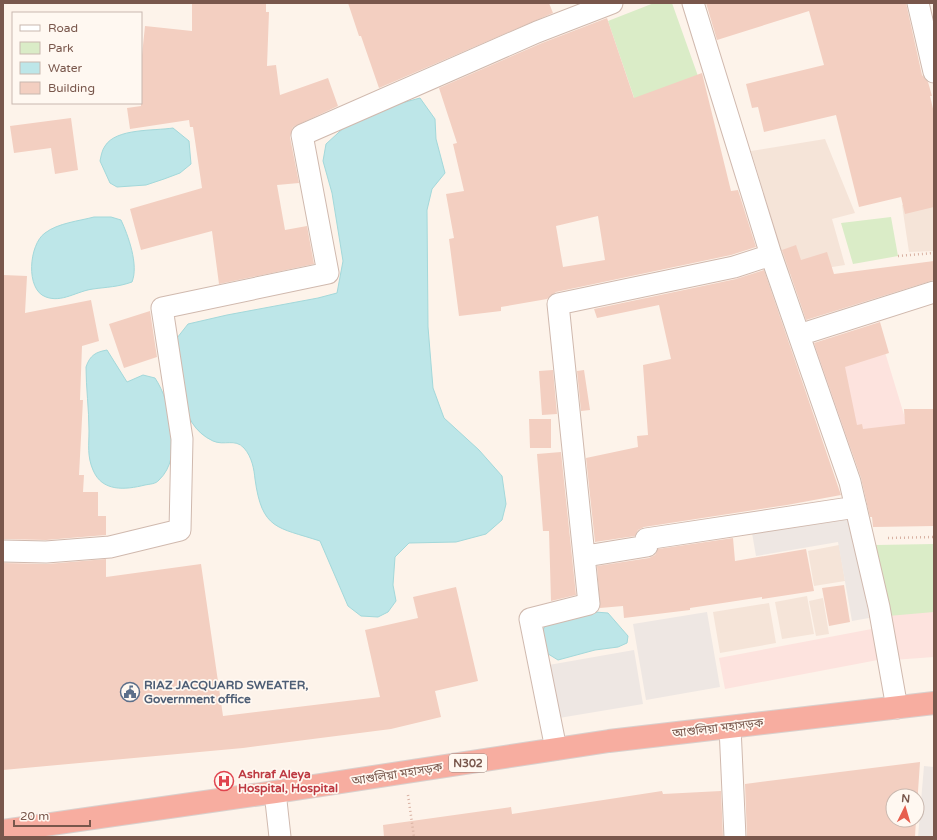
<svg xmlns="http://www.w3.org/2000/svg" width="937" height="840" viewBox="0 0 937 840" font-family="'Varela Round','Noto Sans Bengali',sans-serif">
	<style>
		.residential { fill: #f5e4d8 }
		.commercial { fill: #fde3de }
		.industrial { fill: #eee7e3 }
		.green { fill: #daecc7 }
		.water { fill: #bde6e8; stroke: #a3d8da }
		.building { fill: #f3cfc1; fill-rule: evenodd }
		.lines { fill: none; stroke-linecap: round; stroke-linejoin: round }
		.street-casing { stroke: #d0b9ae; stroke-width: 23 }
		.highway-casing { stroke: #d9d0cd; stroke-width: 24 }
		.path { stroke: #d9b2a3; stroke-width: 2.5; stroke-dasharray: 1 3; stroke-linecap: butt }
		.street { stroke: #fff; stroke-width: 21 }
		.highway { stroke: #f7ada0; stroke-width: 22 }
		.labels { text-anchor: middle; stroke-width: 3.5; stroke-linejoin: round; paint-order: stroke }
		.shield { fill: #fff8f1; stroke: #a1877e; stroke-width: 1 }
		.shield-label { font-size: 11px; font-weight: bold; fill: #79574c }
		.service-label { font-size: 12px; font-weight: bold; fill: #4e5e75; stroke: #fff8f1; text-anchor: start }
		.street-label { font-size: 12px; fill: #79574c; stroke: #fff8f1 }
		.health-label { font-size: 12px; font-weight: bold; fill: #be3a42; stroke: #fff8f1; text-anchor: start }
	</style>
	<rect width="100%" height="100%" fill="#fdf3ea"/>
	<!-- residential -->
	<path class="residential" d="M825,139L855,213L832,219L845,265L788,274L751,151Z
		M934,200V251L909,252L902,205Z
		M839,545L845,581L814,586L808,551Z
		M807,596L814,634L782,639L775,602Z
		M823,598L829,634L816,636L809,601Z
		M769,603L776,643L720,653L713,612Z"/>
	<!-- commercial -->
	<path class="commercial" d="M877,326L912,441L850,449L813,346Z
		M934,607V657L893,660L890,611Z
		M877,628L883,659L725,689L719,658Z"/>
	<!-- industrial -->
	<path class="industrial" d="M852,516L869,618L852,621L838,542L756,556L752,533Z
		M707,612L720,687L646,700L633,624Z
		M634,650L643,704L553,719L543,666Z
		M924,766L934,767V837H918Z"/>
	<!-- green -->
	<path class="green" d="M654,3H672L709,107L643,124L608,21Z
		M891,217L898,256L853,264L841,223Z
		M934,544V612L888,616L876,545Z"/>
	<!-- water -->
	<path class="water" d="M420,98L435,119L436,139L445,173L432,189L427,210L428,327L433,388L444,418L479,450L502,476L506,504L502,520L486,534L456,542L409,543L395,557L393,585L396,601L388,612L378,617L361,616L348,606L320,541C277,527 262,530 255,479C254,469 252,457 244,448C235,438 224,446 213,441C176,424 179,373 177,338L188,324L227,315L318,298L337,293L343,261L332,193L323,161L326,144L349,123L398,104Z
		M173,128L189,141L191,164L180,173L164,179L146,185L117,187L110,183L100,161C101,156 102,150 105,146C116,128 154,131 173,128Z
		M94,217H111L121,220C128,235 139,265 132,282C118,287 107,287 93,289C77,291 62,303 46,297C25,290 29,244 45,233C58,223 79,221 94,217Z
		M107,350L127,382L143,375L155,378C171,402 184,457 159,480C156,484 150,484 145,485C125,490 102,492 93,470C87,456 89,445 89,431C89,409 86,388 86,367C90,355 96,352 107,350Z
		M595,612L608,613L628,636L627,643L618,647L595,650L558,660L545,652L543,630L548,620Z"/>
	<!-- building -->
	<path class="building" d="M192,3H266V12H269L267,66L276,65L280,95L328,78L338,106L293,127L290,137L299,183L277,185L285,230L307,226L314,264L219,284L212,231L141,250L130,209L202,188L193,127H190L189,120L130,129L127,108L141,106V65L145,26L192,31Z
		M348,3H549L553,13L379,88L361,36H359Z
		M706,3H906L922,75L928,82L932,96H930L934,113V207L905,214L901,197L859,207L836,115L764,132L758,107L752,108L746,84L824,65L809,11L717,40Z
		M607,18L634,98L702,73L731,191L738,190L756,247L731,255L556,292L547,299L501,307V311L459,316L449,239L454,238L446,194L464,191L453,144L457,143L439,88L542,43ZM598,216L605,260L563,267L556,226Z
		M71,118L78,170L55,174L51,148L14,153L10,126Z
		M796,245L801,260L827,252L834,274L934,261V280L806,320L782,250Z
		M764,270L841,495L787,505L644,527L638,530L635,536L595,542L586,458L638,447L637,436L648,435L643,365L671,359L659,305L597,318L594,309L736,279Z
		M3,275L27,276L25,313L91,300L99,341L82,346L80,400H83L79,475H84L83,492H98V516H106V535L46,540L3,539Z
		M150,311L157,357L124,368L109,324Z
		M880,322L889,353L845,367L857,425L862,424L863,429L905,424L904,409H934V526L873,527L872,517H870L861,478L814,343Z
		M553,370L557,414L542,415L539,371Z
		M584,370L590,410L581,411L577,371Z
		M529,419H551V448H530Z
		M561,452L576,595L551,601L549,531H543L537,454Z
		M733,538L735,561L806,549L814,591L762,599V597L690,608V610L624,618L623,606L600,608L597,566L649,558L655,555L658,549Z
		M106,559V577L201,564L223,716L380,697L365,630L418,618L413,597L456,587L478,681L435,691L441,717L391,729L243,748L3,770V563L47,564Z
		M844,585L850,622L829,626L822,588Z
		M920,762L917,806V796H893V820H916L915,837H747L745,784Z
		M662,791L663,794L721,791L723,837H384L383,825L511,807L512,814Z"/>
	<g class="lines">
		<!-- street casing -->
		<g class="street-casing">
			<path id="street" d="M693,3L771,255L850,482L879,607L897,708
				M918,3L934,72
				M799,335L934,292
				M3,551L46,552L110,547L180,530L182,439L162,308L328,273L302,135L537,32L612,3
				M586,556L647,546L646,539L856,507
				M730,727L735,837
				M556,749L530,619L589,604L558,304L734,267L771,255
				M275,792L280,837"/>
		</g>
		<!-- highway casing -->
		<g class="highway-casing">
			<path id="highway" d="M3,831L275,792L609,741L934,703"/>
		</g>
		<!-- path -->
		<path class="path" d="M898,256L934,253
			M888,538L934,537
			M408,795L414,837"/>
		<!-- street -->
		<use href="#street" class="street"/>
		<!-- highway -->
		<use href="#highway" class="highway"/>
	</g>
	<!-- icons -->
	<defs>
		<g id="civic-ring" transform="scale(1)"><circle r="9.5" fill="#fff8f1" stroke="#5c6f8a" stroke-width="1.5"/><path d="M-.6-6.5H3V-4.5H.6V-3L4-1V1h2V6H-6V1h2V-1L-.6-3ZM-1.2 2.5V6h2.4V2.5Z" fill="#5c6f8a"/></g>
		<g id="hospital-ring" transform="scale(1)"><circle r="9.5" fill="#fff8f1" stroke="#e0444e" stroke-width="1.5"/><path d="M-5-5h3v3.5h4V-5h3V5h-3V1.5h-4V5h-3Z" fill="#e0444e"/></g>
	</defs>
	<g fill-rule="evenodd">
		<use href="#civic-ring" x="130" y="692"/>
		<use href="#hospital-ring" x="224" y="781"/>
	</g>
	<g class="labels">
		<!-- shield labels -->
		<rect class="shield" x="449" y="754" width="38" height="18" rx="3"/>
		<g class="shield-label">
			<text x="468" y="767">N302</text>
		</g>
		<!-- service labels -->
		<g class="service-label">
			<text x="144" y="689">RIAZ JACQUARD SWEATER,<tspan x="144" dy="14">Government office</tspan></text>
		</g>
		<!-- street labels -->
		<g class="street-label">
			<text transform="translate(718 728) rotate(-7)" y="4">আশুলিয়া মহাসড়ক</text>
			<text transform="translate(397 774) rotate(-9)" y="4">আশুলিয়া মহাসড়ক</text>
		</g>
		<!-- health labels -->
		<g class="health-label">
			<text x="238" y="778">Ashraf Aleya<tspan x="238" dy="14">Hospital, Hospital</tspan></text>
		</g>
	</g>
	<!-- border -->
	<rect width="937" height="840" fill="none" stroke="#79574c" stroke-width="8"/>
	<!-- legend -->
	<rect x="12" y="12" width="130" height="92" fill="#fff8f1" stroke="#c9b8af"/>
	<rect x="20" y="25" width="20" height="6" fill="#ffffff" stroke="#c9b8af"/>
	<text x="48" y="32" font-size="12" fill="#79574c">Road</text>
	<rect x="20" y="42" width="20" height="12" fill="#daecc7" stroke="#c9b8af"/>
	<text x="48" y="52" font-size="12" fill="#79574c">Park</text>
	<rect x="20" y="62" width="20" height="12" fill="#bde6e8" stroke="#c9b8af"/>
	<text x="48" y="72" font-size="12" fill="#79574c">Water</text>
	<rect x="20" y="82" width="20" height="12" fill="#f3cfc1" stroke="#c9b8af"/>
	<text x="48" y="92" font-size="12" fill="#79574c">Building</text>
	<!-- north arrow -->
	<g transform="translate(905 808) rotate(5)"><circle r="19" fill="#fff8f1" stroke="#c9b8af"/>
	<path d="M0-3L7 15L0 10L-7 15Z" fill="#e75f4e"/>
	<text y="-6" font-size="11" font-weight="bold" text-anchor="middle" fill="#79574c">N</text>
	</g>
	<!-- scale -->
	<path d="M14 820v6h76v-6" fill="none" stroke="#79574c" stroke-width="2"/>
	<text x="20" y="820" font-size="12" fill="#79574c" stroke="#fff8f1" stroke-width="3" paint-order="stroke">20 m</text>
</svg>
